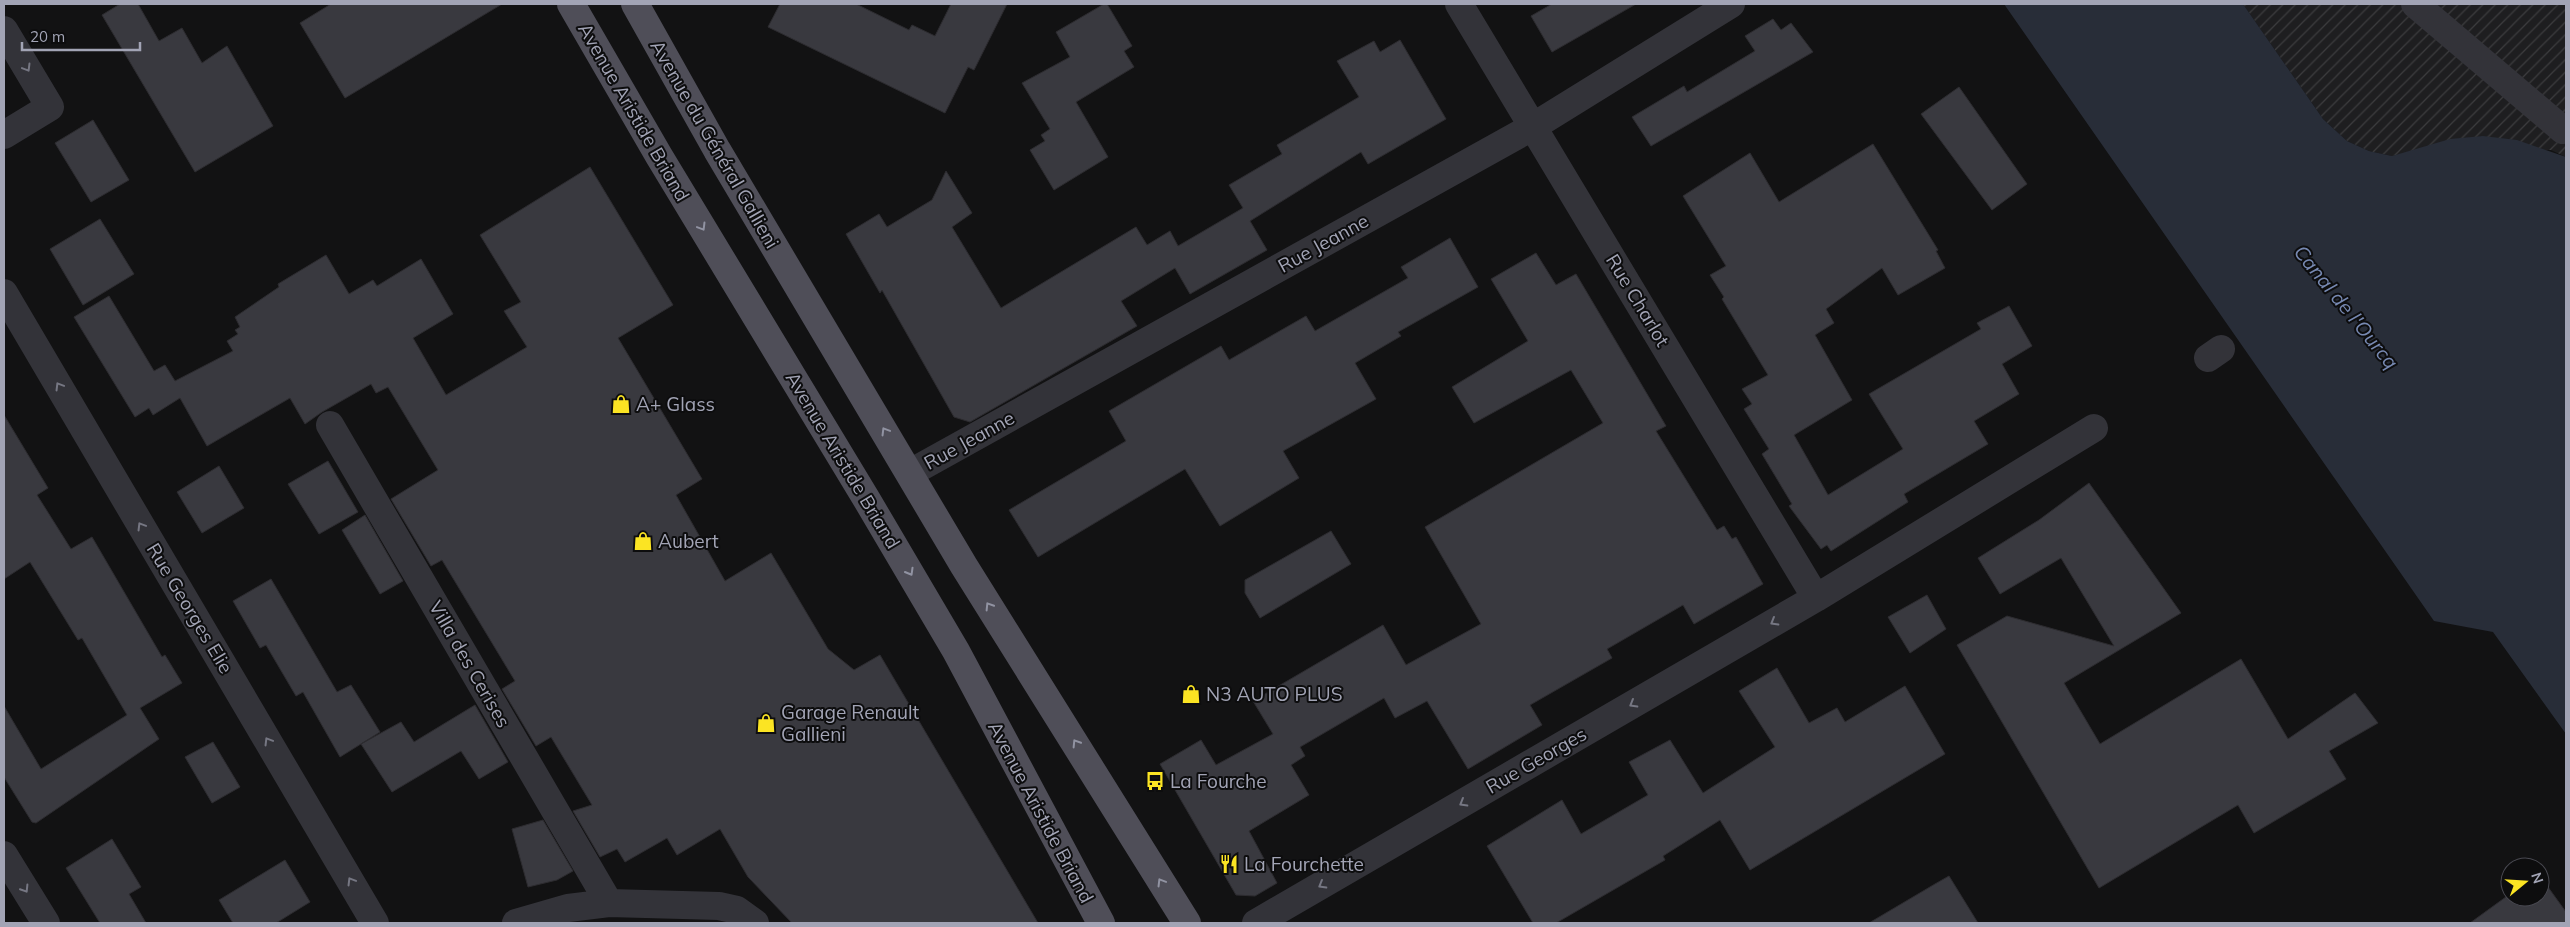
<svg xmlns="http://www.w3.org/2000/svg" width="2570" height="927" viewBox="0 0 2570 927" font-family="Mulish,sans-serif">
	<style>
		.industrial { fill: url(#industrial-furrows) }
		.water { fill: #282d38 }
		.building { fill: #39393f; stroke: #2d2c30 }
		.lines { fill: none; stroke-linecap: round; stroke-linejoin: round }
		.minor { stroke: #333339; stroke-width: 28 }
		.primary { stroke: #4f4e58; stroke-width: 28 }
		.oneway { stroke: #767783 }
		.oneway2 { stroke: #9193a2 }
		.labels { text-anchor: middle; stroke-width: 4; stroke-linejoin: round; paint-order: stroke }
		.street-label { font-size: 19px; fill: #a2a4b5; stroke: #0d0d0e }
		.poi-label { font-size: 19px; fill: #a2a4b5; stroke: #0d0d0e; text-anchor: start }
		.water-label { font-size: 20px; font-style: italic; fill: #7789b2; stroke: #0d0d0e }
	</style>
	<defs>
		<pattern id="industrial-furrows" width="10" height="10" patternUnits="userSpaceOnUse" patternTransform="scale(1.25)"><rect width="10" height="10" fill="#1e1e20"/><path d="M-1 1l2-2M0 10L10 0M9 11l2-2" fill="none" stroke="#3c3c3e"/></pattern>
	</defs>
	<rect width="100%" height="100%" fill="#121213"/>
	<!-- industrial -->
	<path class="industrial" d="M2243,4H2566V157L2551,150L2415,151L2392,156L2369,151L2347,141L2323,119Z"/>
	<!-- water -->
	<path class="water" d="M2004,4H2243L2323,119L2347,141L2369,151L2392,156L2450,139L2483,136L2517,140L2566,157V734L2493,632L2434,621Z"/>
	<!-- building -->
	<path class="building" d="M120,4H138L159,41L182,28L202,63L227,46L273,126L195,172L102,15Z
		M331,4H502L345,98L300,23Z
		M780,4H856L909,30L912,25L935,36L951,4H1007L974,70L968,67L945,113L768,27Z
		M1104,4H1107L1132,46L1124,51L1134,67L1076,102L1108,157L1054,190L1030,150L1045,141L1041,135L1050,129L1022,83L1070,57L1056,32Z
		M1552,4H1636L1552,52L1531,16Z
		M1773,19L1781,30L1791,23L1813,52L1651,146L1632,117L1684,86L1687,92L1755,51L1745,36Z
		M1400,40L1446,119L1368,164L1361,152L1250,221L1267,250L1190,294L1175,268L1121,301L1137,326L970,422L954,417L882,290L880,293L846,234L879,214L887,227L932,200L946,171L972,213L952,227L1001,308L1136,227L1147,245L1170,231L1178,246L1243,208L1229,185L1282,154L1277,145L1359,97L1337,61L1374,41L1380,52Z
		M1959,87L2027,184L1992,210L1921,114Z
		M93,120L129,180L91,202L55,143Z
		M1873,144L1938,250L1936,251L1945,268L1898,295L1882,268L1826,309L1834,323L1815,335L1852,400L1794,435L1828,495L1903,449L1869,394L1981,329L1977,323L2009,306L2032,346L2002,364L2019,394L1974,421L1988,444L1904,494L1908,502L1831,551L1827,545L1821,549L1789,506L1792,504L1762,454L1769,449L1744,409L1752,404L1742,389L1768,375L1722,299L1724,297L1710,275L1726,266L1683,196L1750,153L1779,202Z
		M590,167L673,305L618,338L702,479L676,495L725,581L771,553L828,649L854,670L880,655L1038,923H792L748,877L720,829L677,855L667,838L625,862L617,849L600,857L573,811L592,805L551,737L536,746L502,689L515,681L442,560L431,566L391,499L438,470L388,387L376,393L371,384L322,412L305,424L290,398L207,446L180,398L153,415L149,408L135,417L74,317L109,296L154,371L165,365L175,381L233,351L227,341L238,334L235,330L240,327L235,317L279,287L278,284L326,255L349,294L373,280L377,286L421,259L453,314L413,338L446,395L527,347L504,311L521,302L480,235Z
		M100,219L134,274L83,305L50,249Z
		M1450,238L1478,287L1398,332L1401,336L1355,363L1376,399L1283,451L1299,478L1220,526L1185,469L1038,557L1009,510L1126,441L1109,411L1221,346L1229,360L1306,316L1315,331L1408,278L1401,267Z
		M1536,253L1556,285L1576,274L1666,426L1656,431L1717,530L1724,526L1732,539L1736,537L1763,584L1694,624L1683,605L1607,649L1612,658L1530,705L1542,725L1468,769L1427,701L1395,718L1384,698L1300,747L1305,756L1291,765L1309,795L1249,831L1277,883L1255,896L1236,895L1160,764L1201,740L1216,765L1273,734L1253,701L1383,625L1406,665L1481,624L1425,527L1603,423L1571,370L1474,423L1452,387L1528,341L1491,279Z
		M4,415L48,488L37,495L71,549L92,537L162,657L165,655L182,683L140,708L159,739L36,823L32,822L4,777V706L41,769L127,715L82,638L78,640L30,562L4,579Z
		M328,461L358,512L319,534L288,484Z
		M219,466L244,508L202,533L177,492Z
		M2089,483L2181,613L2064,683L2100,744L2241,659L2288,739L2355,693L2378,723L2329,751L2346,779L2254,833L2238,805L2099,888L1957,645L2007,616L2114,646L2061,558L2000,594L1978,558L2039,520Z
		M365,515L403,581L380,594L342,530Z
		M1331,531L1351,564L1260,618L1245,593V580Z
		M271,579L337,692L351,685L380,732L340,757L303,692L296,696L266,645L260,648L233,601Z
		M1927,595L1946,629L1910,653L1888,617Z
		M1777,668L1809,723L1837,708L1845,722L1905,686L1945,754L1750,870L1720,820L1663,856L1665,860L1556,923H1533L1487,846L1562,800L1581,834L1648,795L1629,762L1670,740L1703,793L1775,747L1739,691Z
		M475,705L508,762L479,779L461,751L392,792L361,744L401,722L414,742Z
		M213,742L240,787L212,803L185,757Z
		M543,820L573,871L557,880L528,887L512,829Z
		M112,839L141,887L129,894L146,923H100L66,868Z
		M285,860L310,902L276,923H233L219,900Z
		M1949,876L1978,923H1869L1935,884Z
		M2540,876L2566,912V923H2470L2510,894V897H2540Z"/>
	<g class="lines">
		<!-- minor -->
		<path class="minor" d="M1459,4L1816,598
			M2415,4L2563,130
			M4,30L50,107L4,135
			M4,293L375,923
			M2208,358L2221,349
			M330,425L609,903
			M910,473L1534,126L1731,4
			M4,855L46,923
			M516,923L568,908L609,903L719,906L737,910L755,923
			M1256,923L1816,598L2094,428"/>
		<!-- primary -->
		<path class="primary" d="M571,4L659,156L867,500L956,651L1101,923
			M635,4L717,150L964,566L1187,923"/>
	</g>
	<!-- one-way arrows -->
	<defs><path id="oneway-chevron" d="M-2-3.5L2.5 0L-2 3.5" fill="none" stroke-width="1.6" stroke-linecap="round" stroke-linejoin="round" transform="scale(1.25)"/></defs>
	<g class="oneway">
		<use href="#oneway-chevron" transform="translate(27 68) rotate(59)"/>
		<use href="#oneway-chevron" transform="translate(59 386) rotate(-121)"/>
		<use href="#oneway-chevron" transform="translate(141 526) rotate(-121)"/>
		<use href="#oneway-chevron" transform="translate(1774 622) rotate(150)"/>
		<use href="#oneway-chevron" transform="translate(1633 704) rotate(150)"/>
		<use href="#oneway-chevron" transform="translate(268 741) rotate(-121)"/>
		<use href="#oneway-chevron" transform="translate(1463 803) rotate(150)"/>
		<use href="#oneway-chevron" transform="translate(351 881) rotate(-121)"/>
		<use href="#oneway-chevron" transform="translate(1322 885) rotate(150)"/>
		<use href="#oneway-chevron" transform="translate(25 889) rotate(58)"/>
	</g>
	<g class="oneway2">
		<use href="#oneway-chevron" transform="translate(702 227) rotate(59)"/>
		<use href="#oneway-chevron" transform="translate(885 431) rotate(-121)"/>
		<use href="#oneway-chevron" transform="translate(910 572) rotate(60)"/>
		<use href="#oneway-chevron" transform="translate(989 606) rotate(-122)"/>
		<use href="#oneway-chevron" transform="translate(1076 743) rotate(-122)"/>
		<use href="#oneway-chevron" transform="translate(1161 882) rotate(-121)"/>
	</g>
	<!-- icons -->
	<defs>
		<g id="shop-bare" transform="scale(1.5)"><path d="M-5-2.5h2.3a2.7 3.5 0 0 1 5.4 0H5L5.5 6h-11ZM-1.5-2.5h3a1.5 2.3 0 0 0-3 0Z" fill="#fbe423" stroke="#0d0d0e" stroke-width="2.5" paint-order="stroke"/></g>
		<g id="bus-bare" transform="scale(1.5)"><path d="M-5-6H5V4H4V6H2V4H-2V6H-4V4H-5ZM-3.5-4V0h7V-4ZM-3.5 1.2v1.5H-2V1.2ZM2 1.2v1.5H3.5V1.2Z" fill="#fbe423" stroke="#0d0d0e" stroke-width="2.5" paint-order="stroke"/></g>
		<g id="restaurant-bare" transform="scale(1.5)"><path d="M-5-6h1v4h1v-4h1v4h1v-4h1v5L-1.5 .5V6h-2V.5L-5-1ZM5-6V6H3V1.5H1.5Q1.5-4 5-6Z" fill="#fbe423" stroke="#0d0d0e" stroke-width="2.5" paint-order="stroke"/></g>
	</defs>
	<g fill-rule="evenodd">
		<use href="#shop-bare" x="621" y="404"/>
		<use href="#shop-bare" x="643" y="541"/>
		<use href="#shop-bare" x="1191" y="694"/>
		<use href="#shop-bare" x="766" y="723"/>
		<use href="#bus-bare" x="1155" y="781"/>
		<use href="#restaurant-bare" x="1229" y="864"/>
	</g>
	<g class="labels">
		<!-- street labels -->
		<g class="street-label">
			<text transform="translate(634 112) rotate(60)" y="7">Avenue Aristide Briand</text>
			<text transform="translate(715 144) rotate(60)" y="7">Avenue du Général Gallieni</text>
			<text transform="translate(1323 243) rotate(-29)" y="7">Rue Jeanne</text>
			<text transform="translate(1638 300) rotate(59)" y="7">Rue Charlot</text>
			<text transform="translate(969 440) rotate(-29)" y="7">Rue Jeanne</text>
			<text transform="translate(843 460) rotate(59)" y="7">Avenue Aristide Briand</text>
			<text transform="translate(190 608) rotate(59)" y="7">Rue Georges Elie</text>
			<text transform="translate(470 664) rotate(60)" y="7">Villa des Cerises</text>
			<text transform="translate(1536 760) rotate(-30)" y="7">Rue Georges</text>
			<text transform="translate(1041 812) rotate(62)" y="7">Avenue Aristide Briand</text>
		</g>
		<!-- poi labels -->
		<g class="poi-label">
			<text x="636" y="411">A+ Glass</text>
			<text x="658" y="548">Aubert</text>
			<text x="1206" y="701">N3 AUTO PLUS</text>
			<text x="781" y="719">Garage Renault<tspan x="781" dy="22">Gallieni</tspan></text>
			<text x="1170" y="788">La Fourche</text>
			<text x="1244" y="871">La Fourchette</text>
		</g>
		<!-- water labels -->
		<g class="water-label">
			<text transform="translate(2346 307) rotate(51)" y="7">Canal de l'Ourcq</text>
		</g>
	</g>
	<!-- border -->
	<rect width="2570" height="927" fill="none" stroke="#a2a4b5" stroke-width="10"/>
	<!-- north arrow -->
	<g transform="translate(2525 882) rotate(72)"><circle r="24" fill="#0d0d0e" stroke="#494951"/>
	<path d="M0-4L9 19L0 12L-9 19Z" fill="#fbe423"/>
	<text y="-8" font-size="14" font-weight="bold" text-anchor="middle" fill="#a2a4b5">N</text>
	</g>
	<!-- scale -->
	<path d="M22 42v8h118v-8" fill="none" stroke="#a2a4b5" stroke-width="2.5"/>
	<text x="30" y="42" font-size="15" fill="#a2a4b5" stroke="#0d0d0e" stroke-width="4" paint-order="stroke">20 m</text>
</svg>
